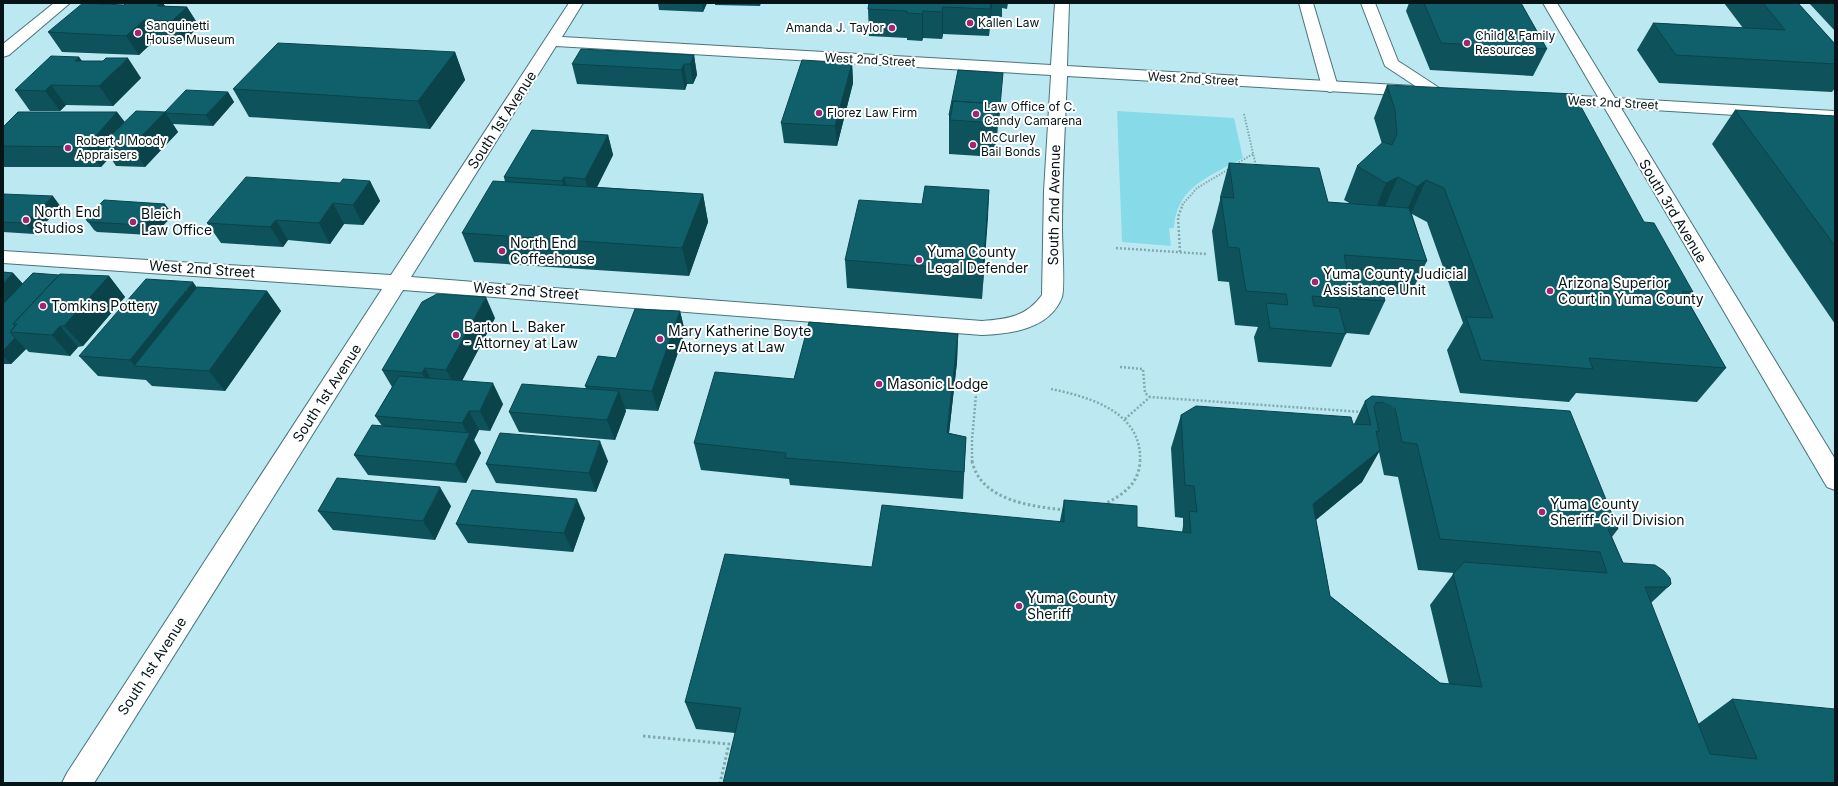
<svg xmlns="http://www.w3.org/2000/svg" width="1838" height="786" viewBox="0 0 1838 786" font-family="Inter,sans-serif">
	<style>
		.green { fill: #87dbe8 }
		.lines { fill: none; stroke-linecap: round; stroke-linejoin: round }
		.service-casing { stroke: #49737a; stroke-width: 2 }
		.minor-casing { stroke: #49737a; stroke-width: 2 }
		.tertiary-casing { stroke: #49737a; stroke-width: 2 }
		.path-far2 { stroke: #84a8af; stroke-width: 2; stroke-dasharray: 1.5 1.5; stroke-linecap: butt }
		.path-far1 { stroke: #84a8af; stroke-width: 2.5; stroke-dasharray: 2 2; stroke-linecap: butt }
		.path { stroke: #84a8af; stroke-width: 3; stroke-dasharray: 2.5 2.5; stroke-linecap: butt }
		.service { fill: #fff; fill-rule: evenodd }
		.minor { fill: #fff; fill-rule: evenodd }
		.tertiary { fill: #fff; fill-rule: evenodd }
		.wall { fill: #0e535c; fill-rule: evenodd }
		.shaded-wall { fill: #0b434b }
		.building { fill: #10606b; stroke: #0b434b; fill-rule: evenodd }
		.poi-dot { fill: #a42372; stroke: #fff; stroke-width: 1.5 }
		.labels { text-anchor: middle; stroke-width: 4; stroke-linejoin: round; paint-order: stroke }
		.far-poi-label { font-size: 12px; fill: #041417; stroke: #fff; text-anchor: start }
		.far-street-label { font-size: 12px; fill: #041417; stroke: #fff }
		.street-label { font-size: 14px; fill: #041417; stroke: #fff }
		.poi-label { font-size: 14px; fill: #041417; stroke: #fff; text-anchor: start }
	</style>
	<rect width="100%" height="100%" fill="#bce9f1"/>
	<!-- green -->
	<path class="green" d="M1117,111L1234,118L1243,158C1211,176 1176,186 1174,228H1169L1171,246L1122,242Z"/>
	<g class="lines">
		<!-- service casing -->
		<g class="service-casing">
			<path id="service" d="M1299,3H1313L1338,87L1336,90L1330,92L1324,90L1322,87Z
				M1361,3H1375L1398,61L1441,89L1443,92L1441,95L1435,97L1429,95L1385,66Z"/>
		</g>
		<!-- minor casing -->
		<g class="minor-casing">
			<path id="minor" d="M569,3H583L562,37L1051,65L1055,3H1069L1067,66L1415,86L1421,88L1423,91L1421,94L1415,96L1067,76C1065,127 1062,179 1062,230C1062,243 1065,287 1062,297C1050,329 1011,334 982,335L403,290L94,783H62L67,773L382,289L3,263V251L391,275ZM556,46L1051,75L1044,191L1042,295C1026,317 1007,319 982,321L411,277Z
				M1543,3H1557L1615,98L1835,111V121L1621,108L1835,459V490L1827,487L1604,107L1547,104L1541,103L1539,99L1541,95L1547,94L1598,97Z"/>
		</g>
		<!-- tertiary casing -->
		<g class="tertiary-casing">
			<path id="tertiary" d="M54,3H70L9,55L3,57V44Z"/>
		</g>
		<!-- path-far2 -->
		<path class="path-far2" d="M1244,114L1256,166
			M1236,164L1253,154
			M1182,205L1197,188L1229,169"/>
		<!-- path-far1 -->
		<path class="path-far1" d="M1116,248L1206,254
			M1180,252L1178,217L1183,204
			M1120,367L1143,369L1145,393L1150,397
			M1051,389C1090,397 1143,412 1140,462
			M1125,419L1150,397L1362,412
			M972,462V440L977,384"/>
		<!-- path -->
		<path class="path" d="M972,461C981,501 1031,506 1064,510
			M1103,505C1122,495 1139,485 1140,461
			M643,736L729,744L720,783"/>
		<!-- service -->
		<use href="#service" class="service"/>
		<!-- minor -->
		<use href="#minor" class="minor"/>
		<!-- tertiary -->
		<use href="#tertiary" class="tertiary"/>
	</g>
	<!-- wall -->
	<path class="wall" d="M126,3H163L165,6L187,7L199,26L184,41L156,39L139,55L62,52L48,32L124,5Z
		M658,3H707L703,12L659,10Z
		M715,3H761L760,6L715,5Z
		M869,3H1008L1007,9L1002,8V17L991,16L989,36L943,34L942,39L923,38L922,41L907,40V38L869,36L868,9Z
		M1409,3H1521L1547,49L1533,76L1430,70L1406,11Z
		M1724,3H1798L1835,44V88L1832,92L1659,83L1637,50L1653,23L1743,28Z
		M1809,3H1835V31Z
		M455,52L465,80L430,129L249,117L233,89Z
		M694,55L697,75L693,84H687L685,90L577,84L572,64Z
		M79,57L82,61H103L141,78L113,106L66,105L60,111H30L15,90Z
		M852,63L853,83L837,146L784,143L781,123Z
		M1387,85L1644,222L1693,292L1687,299L1726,368L1697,402L1576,393L1569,402L1460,393L1447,350L1463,323L1427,222L1412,214L1427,261L1410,295L1383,293L1385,301L1369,335L1346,333L1331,367L1258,362L1254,337L1258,327L1235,325L1229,282L1218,281L1212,231L1220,200V197L1229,163L1328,202L1351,204L1344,200L1357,166L1382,144L1374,118Z
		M228,92L234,102L213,126L173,124L178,132L145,167L116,166L110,157L101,167H3V127L117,112L125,122L165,112Z
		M1001,93L997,137H996L995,157L949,154V115Z
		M1735,110L1835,116V324L1712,144Z
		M608,135L613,155L597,187L703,194L708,222L689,276L474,262L462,233L505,182L504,177Z
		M370,181L380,201L363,225L344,224L330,244L288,240L283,247L221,243L207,223L340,183Z
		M989,190L982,299L847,288L845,260L922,204Z
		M3,194L61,207L34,234L3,232Z
		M173,215L157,232L150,235L97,232L94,230L86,219Z
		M3,272L13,273L23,284L59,275L109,276L125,297L83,346L78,347L70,356L29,352L26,349L11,364H3Z
		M197,287L267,291L281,311L225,391L152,386L146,380L98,376L79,356Z
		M680,311L685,332L658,411L625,409L626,411L615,440L519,432L509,412L586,388L585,386L616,358Z
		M495,318L462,381L503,404L490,431L479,430L474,440L481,453L466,483L368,475L354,455L382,426L375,416L392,387L382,370Z
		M958,334L957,362L949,433L966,437L963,499L790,485L789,479L701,470L694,443L794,379Z
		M1372,396L1618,529L1612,537L1623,563L1668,587L1651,603L1698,724L1732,699L1835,783L735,733L696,729L685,702L872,567L1060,521L1064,500L1137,527L1182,532L1183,526V518L1175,517L1171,448L1181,415L1354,424L1365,401ZM1379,452L1384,475L1398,477L1418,570L1454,573L1430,605L1449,684L1440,683L1330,596L1316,520L1362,482Z
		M608,461L596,492L496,483L486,464Z
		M451,506L435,540L333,530L318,511Z
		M585,518L573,552L468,543L456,524Z"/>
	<!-- shaded-wall -->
	<path class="shaded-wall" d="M160,3H163L173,20L187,7L199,26L184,41L172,21L157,6Z
		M702,3H707L703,12Z
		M991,3H992L991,16L989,36Z
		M943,7V34L942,39V12Z
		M923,11V38L922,41V14Z
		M144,20L156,39L139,55L126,36Z
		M455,52L465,80L430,129L418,101Z
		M694,55L697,75L693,84L690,64Z
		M79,57L92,77L75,61Z
		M128,58L141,78L113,106L99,86Z
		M852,63L853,83L837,146L835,126Z
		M684,64L687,84L685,90L681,70Z
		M51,85L66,105L60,111L45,91Z
		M228,92L234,102L213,126L206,115Z
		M117,112L131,132L101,145L110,157L101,167L86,147Z
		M165,112L178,132L145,167L131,147Z
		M608,135L613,155L591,199L585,179Z
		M564,177L571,198L569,202L562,181Z
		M1398,177L1383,211L1372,217L1386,183Z
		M1426,180L1411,214L1402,221L1417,187Z
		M370,181L380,201L363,225L353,205Z
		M989,190L988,218L982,299L983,271Z
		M703,194L708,222L689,276L682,248Z
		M53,196L61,207L34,234L25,223Z
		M333,203L344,224L330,244L319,223Z
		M165,204L173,215L157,232L150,235L142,225Z
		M276,220L288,240L283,247L270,227Z
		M13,273L23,284L3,305V284Z
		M109,276L125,297L83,346L64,326Z
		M193,282L208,303L135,366L130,360Z
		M267,291L281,311L225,391L209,371Z
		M486,297L495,318L457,390L446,370Z
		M680,311L685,332L658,411L652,391Z
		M60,326L78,347L70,356L52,335Z
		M958,334L957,362L946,460L947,433Z
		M15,338L26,349L11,364L3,356V351Z
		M425,368L436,388L433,393L422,373Z
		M493,383L503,404L490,431L480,411Z
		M619,391L626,411L615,440L607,420Z
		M469,411L479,430L474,440L481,453L466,483L455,464L469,436L462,423Z
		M600,441L608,461L596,492L589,473Z
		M1380,450L1362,482L1297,535L1313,504Z
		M440,487L451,506L435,540L423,521Z
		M577,499L585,518L573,552L564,533Z"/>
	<!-- building -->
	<path class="building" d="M83,3L124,5L126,3H160L157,6L187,7L172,21L144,20L126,36L48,32Z
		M869,3H991L990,9L943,7L942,12L923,11L922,14L907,13V11L868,9Z
		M1424,3H1521L1547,49L1441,43Z
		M1763,3H1798L1835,44V64L1676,55L1653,23L1785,30Z
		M278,43L455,52L418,101L233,89Z
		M581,49L694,55L690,64H684L681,70L572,64Z
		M51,56L79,57L75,61H103L106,58H128L99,86L51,85L45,91L15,90Z
		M802,60L852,63L835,126L781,123Z
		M958,70L1003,73L999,117H997L998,104L953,101L951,115H949Z
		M1387,85L1574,94L1644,222L1654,223L1693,292L1682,291L1726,368L1589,358L1593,369L1481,360L1466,317L1493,318L1444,188L1426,180L1417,187L1398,177L1386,183L1357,166L1383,142L1392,145L1397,134L1395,110Z
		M186,90L228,92L206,115L166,113L165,112Z
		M953,101L998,104L997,123L950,120Z
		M1735,110L1835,116V246Z
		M136,111L165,112L131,147L101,145Z
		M18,112H117L86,147L3,146V127Z
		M532,130L608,135L585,179L564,177L562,181L504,177Z
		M1229,163L1319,168L1328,202L1409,208L1427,261L1344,255L1347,269L1377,271L1385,301L1312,296L1314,306L1339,308L1346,334L1270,328L1266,303L1288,305L1286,294L1246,291L1239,248L1228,247L1221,197L1234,198Z
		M246,177L340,183L343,179L370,181L353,205L333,203L319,223L276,220L270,227L207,223Z
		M493,181L703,194L682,248L462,233Z
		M925,186L989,190L983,271L845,260L859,200L922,204Z
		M3,194L53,196L25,223L3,222Z
		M104,200L165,204L149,221L142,225L88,222L86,219Z
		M3,272L13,273L3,284Z
		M33,273L59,275L13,324L15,326L10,332L15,338L3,351V304Z
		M60,274L109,276L64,326H60L52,335L10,332L17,324H13Z
		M146,279L193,282L130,360L79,356Z
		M197,287L267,291L209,371L134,366Z
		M437,294L486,297L446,370L425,368L422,373L382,370L422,302Z
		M635,309L680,311L652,391L585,386L598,356L616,358Z
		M809,322L958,334L947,433L966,437L964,472L785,458L786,453L694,443L715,372L794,379Z
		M399,376L493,383L480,411H469L462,423L375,416Z
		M522,384L619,391L607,420L509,412Z
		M1372,396L1570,411L1618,529H1608L1623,563L1655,565L1664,571L1670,578L1671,584L1668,587H1645L1710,754L1757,759L1732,699L1835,709V783H723L741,708L685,702L725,554L872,567L882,505L1064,522V500L1137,506V527L1191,533L1189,511L1197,512L1194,486L1185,485L1181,415L1196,406L1351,417L1353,424L1371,425L1365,401ZM1382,402L1395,408L1402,442L1417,444L1440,539L1600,552L1607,573L1464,562L1453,574L1482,687L1440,683L1330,596L1313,504L1380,450L1376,431L1379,432L1374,407L1376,403Z
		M372,425L470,433L455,464L354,455Z
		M500,433L600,441L589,473L486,464Z
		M337,478L440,487L423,521L318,511Z
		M472,490L577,499L564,533L456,524Z"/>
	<!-- markers -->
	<g class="poi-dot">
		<circle cx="970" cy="23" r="4"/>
		<circle cx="892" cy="28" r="4"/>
		<circle cx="138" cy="33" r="4"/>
		<circle cx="1467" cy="43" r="4"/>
		<circle cx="819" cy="113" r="4"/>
		<circle cx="976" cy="114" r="4"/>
		<circle cx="973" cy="145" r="4"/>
		<circle cx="68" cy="148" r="4"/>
		<circle cx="26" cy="220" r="4"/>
		<circle cx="133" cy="222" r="4"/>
		<circle cx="502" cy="251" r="4"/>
		<circle cx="919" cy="260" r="4"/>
		<circle cx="1315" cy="282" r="4"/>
		<circle cx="1550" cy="291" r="4"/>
		<circle cx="43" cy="306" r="4"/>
		<circle cx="456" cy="335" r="4"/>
		<circle cx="660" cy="339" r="4"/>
		<circle cx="879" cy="384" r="4"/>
		<circle cx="1542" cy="512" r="4"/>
		<circle cx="1019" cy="606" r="4"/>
	</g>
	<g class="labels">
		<!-- far-poi labels -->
		<g class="far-poi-label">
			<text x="978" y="27">Kallen Law</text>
			<text x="146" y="30">Sanguinetti<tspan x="146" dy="14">House Museum</tspan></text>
			<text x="884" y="32" text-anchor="end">Amanda J. Taylor</text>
			<text x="1475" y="40">Child &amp; Family<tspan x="1475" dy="14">Resources</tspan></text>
			<text x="984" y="111">Law Office of C.<tspan x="984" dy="14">Candy Camarena</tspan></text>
			<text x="827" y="117">Florez Law Firm</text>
			<text x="981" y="142">McCurley<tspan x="981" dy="14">Bail Bonds</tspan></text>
			<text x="76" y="145">Robert J Moody<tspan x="76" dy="14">Appraisers</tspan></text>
		</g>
		<!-- far-street labels -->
		<g class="far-street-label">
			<text transform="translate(870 60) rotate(3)" y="4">West 2nd Street</text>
			<text transform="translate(1193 79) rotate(3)" y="4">West 2nd Street</text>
			<text transform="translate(1613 103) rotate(3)" y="4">West 2nd Street</text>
		</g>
		<!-- street labels -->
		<g class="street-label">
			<text transform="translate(502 120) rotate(-57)" y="5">South 1st Avenue</text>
			<text transform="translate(1054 205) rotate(-89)" y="5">South 2nd Avenue</text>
			<text transform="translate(1673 211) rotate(59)" y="5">South 3rd Avenue</text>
			<text transform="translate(202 269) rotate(4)" y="5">West 2nd Street</text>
			<text transform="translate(526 291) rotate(4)" y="5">West 2nd Street</text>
			<text transform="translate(327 393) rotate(-57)" y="5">South 1st Avenue</text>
			<text transform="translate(152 666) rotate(-57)" y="5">South 1st Avenue</text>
		</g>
		<!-- poi labels -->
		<g class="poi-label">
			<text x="34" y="217">North End<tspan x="34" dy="16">Studios</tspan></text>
			<text x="141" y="219">Bleich<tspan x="141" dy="16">Law Office</tspan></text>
			<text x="510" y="248">North End<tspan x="510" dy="16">Coffeehouse</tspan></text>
			<text x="927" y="257">Yuma County<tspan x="927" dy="16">Legal Defender</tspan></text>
			<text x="1323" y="279">Yuma County Judicial<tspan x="1323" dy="16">Assistance Unit</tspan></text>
			<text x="1558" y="288">Arizona Superior<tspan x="1558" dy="16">Court in Yuma County</tspan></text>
			<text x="51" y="311">Tomkins Pottery</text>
			<text x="464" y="332">Barton L. Baker<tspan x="464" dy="16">- Attorney at Law</tspan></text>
			<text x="668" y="336">Mary Katherine Boyte<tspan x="668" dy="16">- Atorneys at Law</tspan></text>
			<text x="887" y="389">Masonic Lodge</text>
			<text x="1550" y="509">Yuma County<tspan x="1550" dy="16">Sheriff-Civil Division</tspan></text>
			<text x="1027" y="603">Yuma County<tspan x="1027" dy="16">Sheriff</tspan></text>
		</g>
	</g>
	<!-- border -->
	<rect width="1838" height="786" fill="none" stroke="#041417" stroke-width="8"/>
</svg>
